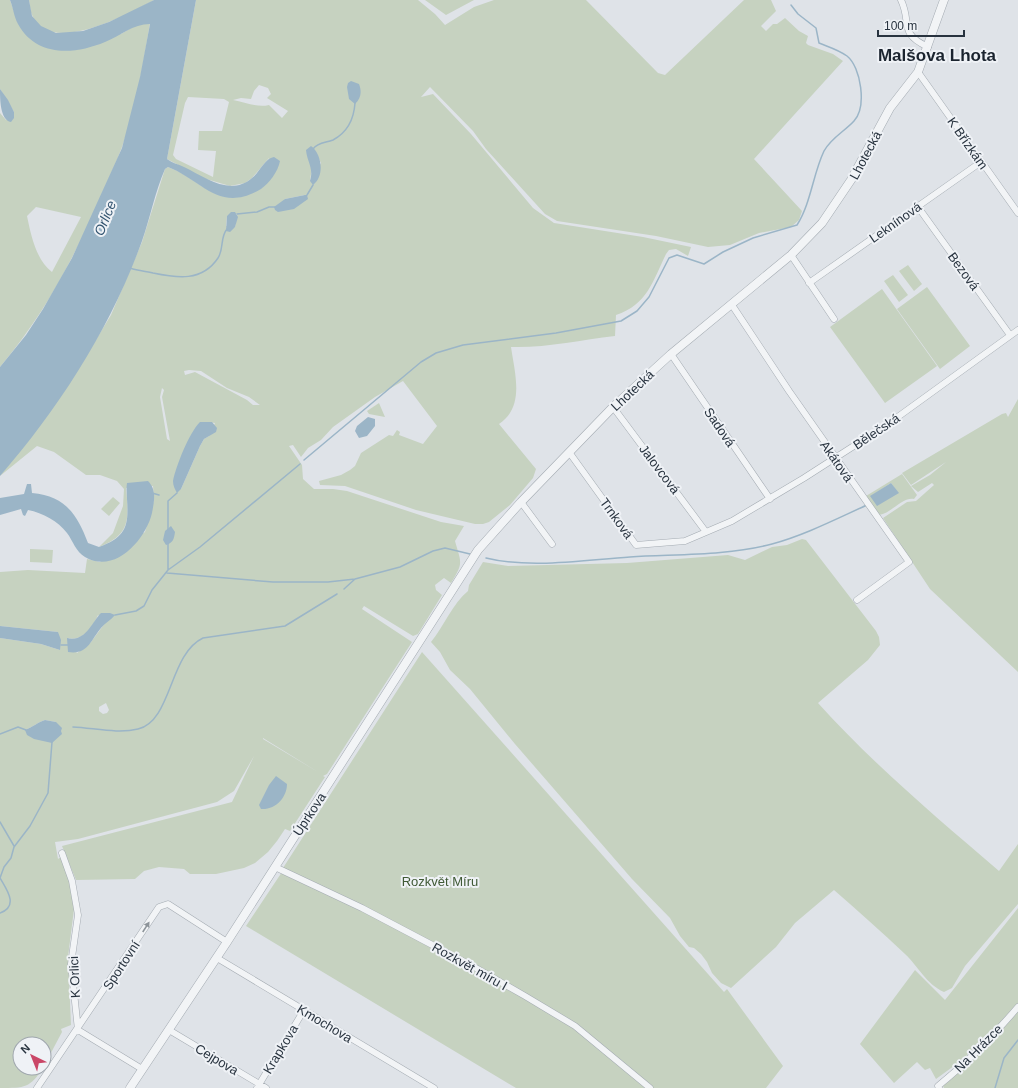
<svg xmlns="http://www.w3.org/2000/svg" width="1018" height="1088" viewBox="0 0 1018 1088" font-family="Arial,sans-serif">
	<style>
		.green { fill: #c6d2c0; fill-rule: evenodd }
		.water { fill: #9bb5c7 }
		.lines { fill: none; stroke-linecap: round; stroke-linejoin: round }
		.stream { stroke: #9bb5c7; stroke-width: 1.5 }
		.minor-casing { stroke: #a4abb2; stroke-width: 7 }
		.tertiary-casing { stroke: #a4abb2; stroke-width: 9 }
		.minor { stroke: #f2f4f6; stroke-width: 6 }
		.tertiary { stroke: #f2f4f6; stroke-width: 8 }
		.oneway { fill: #8d949a }
		.labels { text-anchor: middle; stroke-width: 4; stroke-linejoin: round; paint-order: stroke }
		.street-label { font-size: 13px; fill: #28333f; stroke: #eff2f6 }
		.park-label { font-size: 13px; fill: #405a36; stroke: #eff2f6 }
		.water-label { font-size: 14px; font-style: italic; fill: #345571; stroke: #eff2f6 }
		.district-label { font-size: 17px; font-weight: bold; fill: #1b242f; stroke: #eff2f6 }
	</style>
	<rect width="100%" height="100%" fill="#dfe3e8"/>
	<!-- green -->
	<path class="green" d="M0,0H10L18,23L25,33L121,34L136,25L150,23C143,65 136,108 122,147C116,164 107,181 100,198C72,262 45,313 0,367V113L6,120L14,112L0,89ZM36,207L81,217L52,272C36,260 31,235 27,216Z
		M29,0H154C129,14 49,57 32,15C30,11 30,5 29,0Z
		M196,0H418L435,14L445,25L474,7L494,0H586L658,73L665,75L744,0H771L776,11L761,26L766,31L773,24H777L785,18L799,31L808,36L806,43L808,45L833,54L843,61L754,159L802,211L799,220L791,227L759,233L730,245L708,247L656,236L557,221L545,214L486,149L473,131L430,87L421,97L433,94L471,134L533,208L554,223L643,237L691,247L688,256L676,249L669,250L666,254C653,281 647,305 616,315L615,336C580,340 546,348 511,347C515,374 525,407 499,424L536,469L533,478L510,505L489,522L483,524H475L416,510L345,486L320,485L319,481L341,475L350,470L355,466L361,453L389,435L393,436L397,430L400,432L399,435L423,444L437,426L403,381L375,397L333,427L321,440L308,448L301,457L293,445L289,446L302,465L303,479L314,489H333L347,491L441,522L464,526L455,541C461,563 464,562 451,583L444,578L435,585L436,590L442,595L418,634L413,636L364,606L362,609L412,642L327,774L323,776L325,777L290,831L285,829L277,841L268,852L255,863L244,868L216,874H190L184,869L159,867L144,871L135,879L76,880L62,846L232,802L254,756L234,791L217,802L78,839L55,842L58,859L62,856L70,880L74,909L68,957L71,1025L61,1029L62,1032L44,1066V1044H20V1068H43C30,1088 25,1088 0,1088V638L41,644L60,650L58,632L0,626V572L28,570L85,573L87,559L100,562L145,532L154,500L153,486L126,488C129,518 131,535 99,547L113,533L123,506L124,489L117,481L100,475H86L54,452L37,446L0,476L75,374L111,315L142,242L165,169L168,167C204,180 218,214 263,187L269,158L252,178L245,183L230,186L203,178L167,159ZM259,85L268,88L271,94L267,98L288,111L282,118L269,105C257,108 245,102 233,100L241,98L251,99L254,91ZM188,97L224,99L229,102L222,131H199L198,150L216,151L213,177L176,159L173,155L185,103ZM313,148L321,163L310,181L312,167L307,155ZM305,195L278,212L285,199ZM237,214L235,227L226,226L227,216ZM189,370L201,371L227,388L249,397L260,405H253L247,400L195,372L185,375L184,371ZM162,388L164,390L162,397L170,441L167,439L160,397ZM207,422L215,423L209,436L204,439L200,446L181,489L178,466L183,454ZM98,615L105,623L91,642L77,653L68,638C82,642 93,627 98,615ZM106,703L109,710L107,713L103,714L99,711V707ZM45,720L56,722L25,730C33,727 38,722 45,720ZM263,738L318,772L263,739Z
		M425,0H474L446,15Z
		M908,265L922,284L914,291L899,271Z
		M893,275L908,295L899,302L884,281Z
		M927,287L970,346L940,369L897,309Z
		M882,289L937,366L885,403L830,327Z
		M1018,399V672L930,589L883,518L907,502L916,501L934,485L932,483L918,492L911,486L930,475L946,462L911,485L902,473L1002,414L1006,413L1008,417Z
		M379,403L385,417L369,414L367,411Z
		M902,474L917,495L914,499C902,497 892,513 879,515L866,496ZM891,483L898,493L871,496Z
		M113,497L120,503L109,516L101,509Z
		M802,539L806,540L876,631L879,637L880,645L868,660L818,703C873,764 936,817 999,871L1018,844V904L965,966L952,988L944,992C926,984 918,966 905,954C882,932 858,911 834,890L795,923L776,947L731,988L721,983L712,973L707,962L701,954L694,948L689,947L680,936L670,918L632,879L515,744L470,689L450,670L440,652L431,642C444,626 453,603 468,591L469,585L483,562L508,566L627,563L728,555L745,560L772,547L787,545Z
		M30,549L53,550L52,563L30,562Z
		M422,652L724,992L727,989L783,1066L766,1088H516L246,926L284,869L283,868Z
		M1018,908V1088H944L943,1086L988,1045L983,1039L962,1060L936,1079L930,1068L925,1070L917,1062L894,1083L860,1044L915,970L945,1000Z"/>
	<!-- water -->
	<path class="water" d="M10,0H29L32,16L41,26L56,33L83,31L109,22L154,0H196L167,159C172,163 178,164 184,167C205,177 230,197 252,178C260,172 264,159 274,157L280,161C278,172 269,183 261,189C219,214 202,180 168,167L165,169C155,192 150,218 142,241C111,327 60,407 0,476V367L26,335L43,309L72,258L122,148L140,77L150,24C133,24 120,36 105,42C74,55 36,57 18,24C14,17 13,7 10,0Z
		M351,81L359,84C362,92 361,98 355,104L349,99L347,87L348,83Z
		M0,89L8,100L14,112V118L11,122C0,120 0,99 0,89Z
		M311,146C322,154 325,176 313,185L310,181C314,168 307,162 306,150Z
		M305,195H307L308,199L294,209L278,212L275,210L274,207L285,199Z
		M231,212H235L238,217L235,227L230,232L226,231L227,216Z
		M368,417L375,419V426L367,436L359,438L355,431L357,426Z
		M200,422H212L217,428L216,432L204,439L200,446L181,489L177,493C175,489 173,486 173,481C176,466 189,433 200,422Z
		M148,481C157,490 154,502 152,513C146,539 115,575 85,557C76,552 73,541 67,533C58,521 43,513 28,510L25,516L23,515L21,509L0,515V498L24,494L27,484H31L32,493C65,496 77,514 88,543L99,547C126,537 129,526 127,499C127,494 126,489 127,483Z
		M891,483L899,493L877,506L870,496Z
		M171,526L175,532C174,539 173,543 166,545L163,540L165,531Z
		M101,613H110L115,615C111,620 105,623 101,628C90,641 88,655 68,652L67,638C85,643 92,622 101,613Z
		M0,626L58,632L61,640L60,650L41,644L0,638Z
		M45,720L56,722L62,728L61,731L62,734L52,743L34,739L27,735L25,730C33,727 38,722 45,720Z
		M276,776L287,784C287,797 276,810 261,809L259,805L269,785Z"/>
	<g class="lines">
		<!-- stream -->
		<path class="stream" d="M313,149C318,142 326,143 333,140C348,132 354,118 355,103
			M307,195L313,185
			M237,214L257,212L269,207H276
			M129,268C136,270 145,271 153,273C177,278 202,282 218,258C224,249 220,237 227,229
			M304,460L421,362L436,353L463,345L556,333L621,321L637,311L649,297L669,258L677,255L704,264L723,252L753,238L797,225C811,203 813,174 824,151C831,138 845,131 854,121C867,107 861,67 847,56C839,50 829,47 819,43L816,28L798,14L791,5
			M152,493L159,495
			M168,530V501L177,493
			M486,558C530,569 584,560 630,557C677,554 726,556 772,544C805,535 836,519 867,505
			M168,570V544
			M167,573L273,582H328L355,579L400,567L433,551L445,548L470,554
			M344,589L355,579
			M115,615L136,611L144,606L152,590L168,570L200,547L300,464
			M61,645H69
			M73,727C94,728 118,734 138,729C172,721 169,654 203,638L285,626L337,594
			M0,734L18,727L26,730
			M0,822L14,846
			M0,913C19,906 7,890 0,878L4,867L11,858L14,847L30,826L48,793L52,742
			M995,1088L1004,1058L1018,1040"/>
		<!-- minor casing -->
		<g class="minor-casing">
			<path id="minor" d="M901,0C912,23 898,33 928,47
				M918,72L1018,213
				M918,207L1010,335
				M791,255L834,319
				M809,283L981,162
				M732,305L789,391L909,562L857,600
				M671,354L770,499
				M613,407L706,532
				M569,452L636,545L685,541L732,521L804,478L888,424L1018,330
				M521,502L552,544
				M62,853L72,881L78,915L71,964L78,1030
				M275,867L362,908L476,968L525,996L575,1026L650,1088
				M217,958L434,1088
				M78,1030L142,1069
				M169,1030L266,1088
				M37,1088L159,907L168,904L227,942
				M257,1088L304,1010
				M939,1088L938,1086C968,1062 993,1036 1018,1007"/>
		</g>
		<!-- tertiary casing -->
		<g class="tertiary-casing">
			<path id="tertiary" d="M130,1088L227,942L478,550L521,502L613,407L671,354L791,255L822,223L851,180L890,108L918,72L944,0"/>
		</g>
		<!-- minor -->
		<use href="#minor" class="minor"/>
		<!-- tertiary -->
		<use href="#tertiary" class="tertiary"/>
	</g>
	<!-- one-way arrows -->
	<defs><path id="oneway-solid" d="M-6-.8H1V-3.2L6.5 0L1 3.2V.8H-6Z"/></defs>
	<use class="oneway" href="#oneway-solid" transform="translate(146 927) rotate(-57)"/>
	<g class="labels">
		<!-- street labels -->
		<g class="street-label">
			<text transform="translate(968 143) rotate(55)" y="5">K Břízkám</text>
			<text transform="translate(865 155) rotate(-62)" y="5">Lhotecká</text>
			<text transform="translate(895 222) rotate(-35)" y="5">Leknínová</text>
			<text transform="translate(964 271) rotate(54)" y="5">Bezová</text>
			<text transform="translate(632 390) rotate(-43)" y="5">Lhotecká</text>
			<text transform="translate(720 427) rotate(56)" y="5">Sadová</text>
			<text transform="translate(876 431) rotate(-34)" y="5">Bělečská</text>
			<text transform="translate(837 461) rotate(55)" y="5">Akátová</text>
			<text transform="translate(660 469) rotate(53)" y="5">Jalovcová</text>
			<text transform="translate(617 518) rotate(54)" y="5">Trnková</text>
			<text transform="translate(309 814) rotate(-57)" y="5">Úprkova</text>
			<text transform="translate(121 965) rotate(-57)" y="5">Sportovní</text>
			<text transform="translate(470 966) rotate(29)" y="5">Rozkvět míru I</text>
			<text transform="translate(74 977) rotate(-93)" y="5">K Orlici</text>
			<text transform="translate(325 1023) rotate(31)" y="5">Kmochova</text>
			<text transform="translate(978 1048) rotate(-45)" y="5">Na Hrázce</text>
			<text transform="translate(280 1049) rotate(-59)" y="5">Krapkova</text>
			<text transform="translate(217 1059) rotate(31)" y="5">Cejpova</text>
		</g>
		<!-- park labels -->
		<g class="park-label">
			<text x="440" y="886">Rozkvět Míru</text>
		</g>
		<!-- water labels -->
		<g class="water-label">
			<text transform="translate(105 218) rotate(-68)" y="5">Orlice</text>
		</g>
		<!-- district labels -->
		<g class="district-label">
			<text x="937" y="61">Malšova Lhota</text>
		</g>
	</g>
	<!-- north arrow -->
	<g transform="translate(32 1056) rotate(317)"><circle r="19" fill="#eff2f6" stroke="#9fa6ad"/>
	<path d="M0-3L7 15L0 10L-7 15Z" fill="#ca4767"/>
	<text y="-6" font-size="11" font-weight="bold" text-anchor="middle" fill="#28333f">N</text>
	</g>
	<!-- scale -->
	<path d="M878 30v6h86v-6" fill="none" stroke="#28333f" stroke-width="2"/>
	<text x="884" y="30" font-size="12" fill="#28333f" stroke="#eff2f6" stroke-width="3" paint-order="stroke">100 m</text>
</svg>
